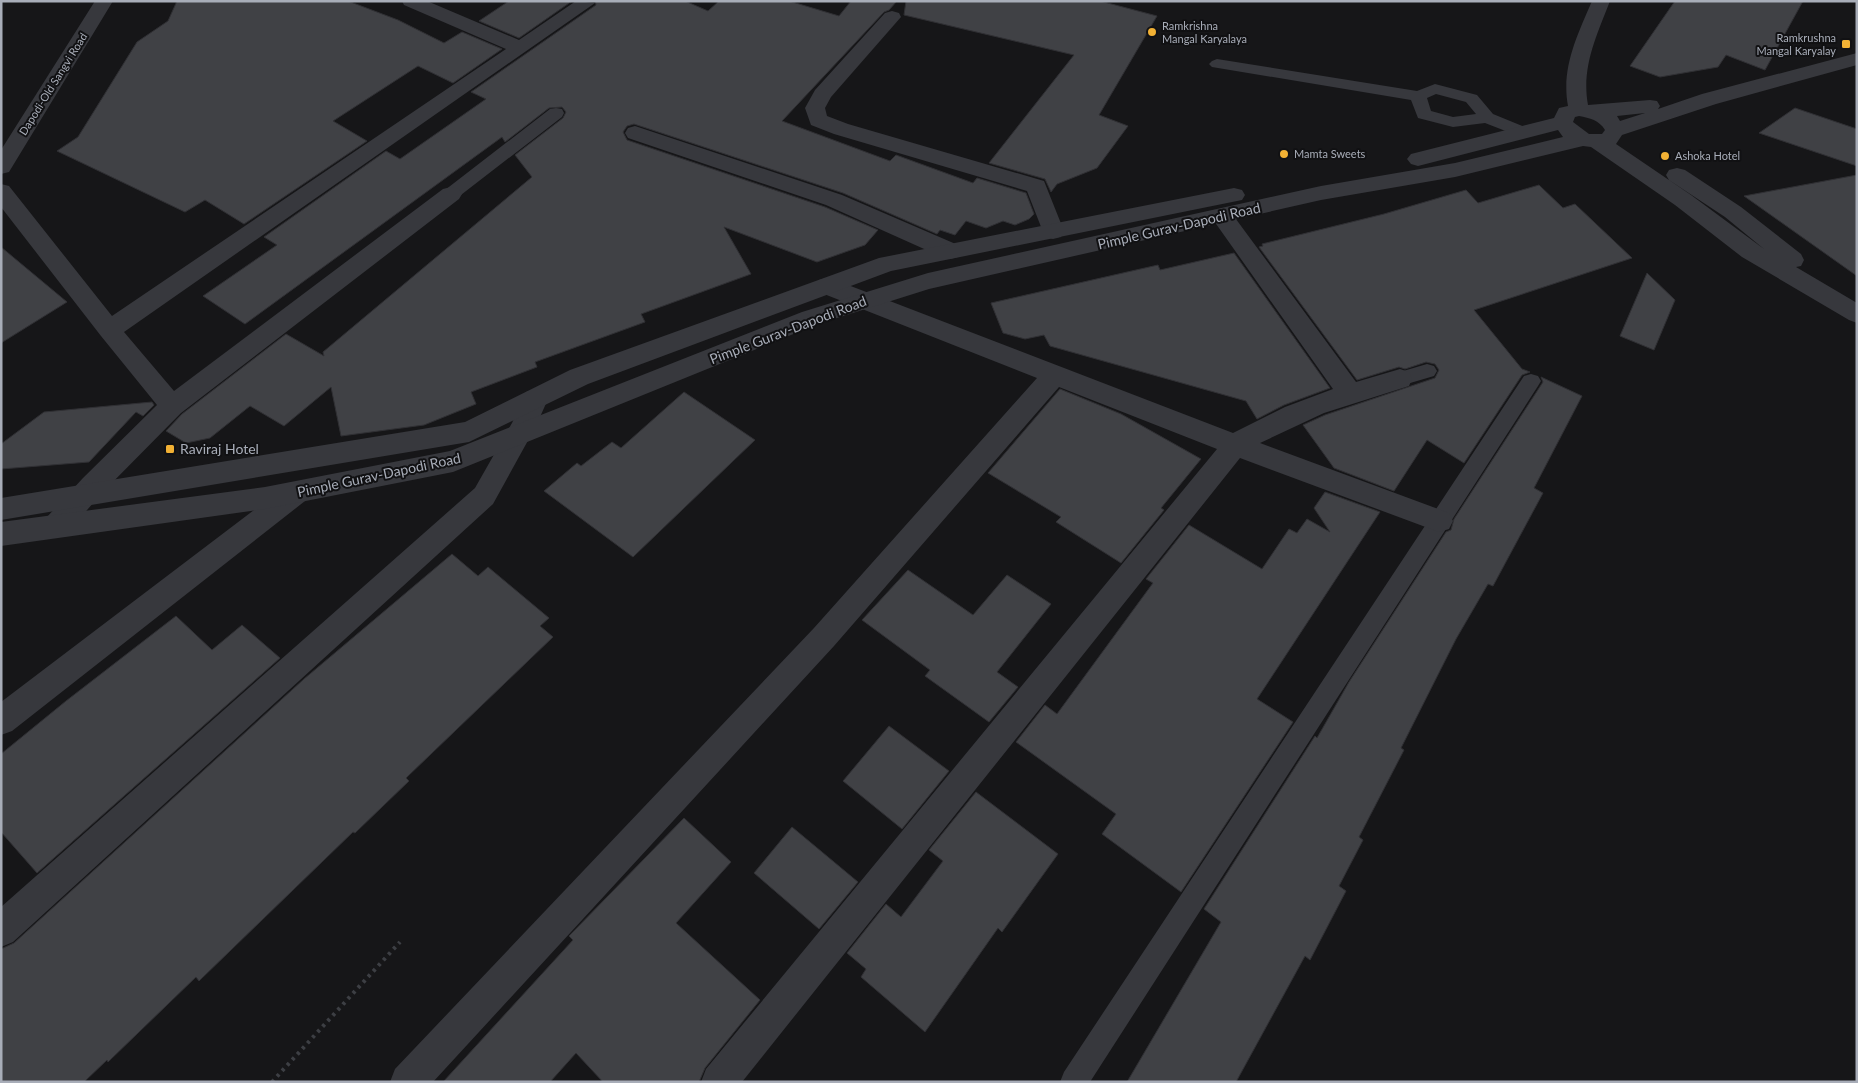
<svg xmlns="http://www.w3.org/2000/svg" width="1858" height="1083" viewBox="0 0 1858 1083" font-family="Lato,sans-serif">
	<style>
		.building { fill: #404145; stroke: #303034 }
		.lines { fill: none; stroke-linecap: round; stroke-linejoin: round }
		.path { stroke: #3d3f44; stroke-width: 4; stroke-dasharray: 3 4.5; stroke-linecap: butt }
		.service { fill: #37383d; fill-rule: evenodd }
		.minor { fill: #37383d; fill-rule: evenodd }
		.tertiary { fill: #37383d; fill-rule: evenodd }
		.poi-dot { fill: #f2b134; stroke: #111113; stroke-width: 2 }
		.labels { text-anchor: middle; stroke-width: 4; stroke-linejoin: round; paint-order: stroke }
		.far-poi-label { font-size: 11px; fill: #a8adb8; stroke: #111113; text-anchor: start }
		.far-street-label { font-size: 11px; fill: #a8adb8; stroke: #111113 }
		.street-label { font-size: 14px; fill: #a8adb8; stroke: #111113 }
		.poi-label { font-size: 14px; fill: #a8adb8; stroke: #111113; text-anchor: start }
	</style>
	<rect width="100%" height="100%" fill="#161618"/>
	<!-- building -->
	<path class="building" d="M177,1H348L398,20L444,43L462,32L502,49L453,83L418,66L333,121L367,141L244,224L205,200L185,212L57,151L78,137L137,42L168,21Z
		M509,1H572L519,38L479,21Z
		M595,1H685L708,11L719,1H789L839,16L851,1H897L889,10L884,12L782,121L890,161L896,155L973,183L977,178L1026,193L1034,214L1029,219L1015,225L1003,221L986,228L966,221L955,235L940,230L937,234L843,193L634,124L627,126L623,132L627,140L825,207L878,230L865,245L817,262L724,227L751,274L641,314L645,322L535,362L537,367L471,392L476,404L424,425L341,436L331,387L284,426L250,406L210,438L186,443L166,431L182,414L286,334L324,356L323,352L532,177L515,155L563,118L566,112L562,107L549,108L505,142L502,137L245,324L203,296L277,245L264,237L386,151L400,159L486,99L471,92L596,5Z
		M906,1H1100L1157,16L1099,115L1128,126L1097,168L1057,184L1051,192L1045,179L989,163L1074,55L904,15Z
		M1675,1H1803L1765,70L1726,55L1718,67L1660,77L1630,66Z
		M1795,108L1857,129V166L1759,133Z
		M1857,175V276L1744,196Z
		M1539,185L1563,208L1575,204L1632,258L1474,310L1522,369L1530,372L1522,375L1464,463L1427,440L1394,491L1334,468L1303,425L1325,415L1435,378L1439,370L1435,364L1426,362L1405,369L1399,367L1357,380L1259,247L1263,246L1262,244L1384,214L1466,190L1478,203Z
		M1,247L67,302L1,343Z
		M1234,253L1330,388L1284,405L1257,419L1246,401L1050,346L1044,335L1025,339L1003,333L991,303L1158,265L1160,270Z
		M1647,273L1675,300L1654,350L1620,336Z
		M1541,377L1582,396L1534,488L1543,493L1493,586L1488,584L1456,639L1401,748L1404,750L1359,837L1363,840L1339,886L1346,891L1310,960L1305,956L1236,1082H1127L1221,922L1204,909L1315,736L1317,738L1349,682L1446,532L1451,530L1454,519L1543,382Z
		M1060,389L1121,414L1201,459L1161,508L1164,510L1121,563L1056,522L1061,517L988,473Z
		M684,392L755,440L633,557L544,491L577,463L581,466L612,442L621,448Z
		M152,402L154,405L143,416L136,412L89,462L1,469V444L44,412Z
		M1325,492L1380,512L1257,699L1293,722L1181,892L1102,834L1116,814L1016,742L1045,705L1057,714L1153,583L1146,579L1189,525L1262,569L1289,529L1297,533L1307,519L1330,532L1314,508Z
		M452,554L478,576L488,567L549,618L540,626L553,637L406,778L409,781L355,833L353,832L199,981L196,977L108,1062L107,1060L84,1082H1V949L14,943L304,679Z
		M908,570L973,615L1007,575L1051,604L997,672L1018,687L989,722L925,676L930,670L862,620Z
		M176,616L212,650L242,625L280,658L37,873L1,832V754L66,701Z
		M889,726L949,771L902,829L843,781Z
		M976,792L1058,854L1002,932L998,928L925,1032L861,977L866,969L847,953L886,904L901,917L943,861L929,850Z
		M684,818L731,862L676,923L760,1000L705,1068L699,1082H603L576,1053L550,1082H443L573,940L569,936Z
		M792,827L858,882L819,929L754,873Z"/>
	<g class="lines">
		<!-- path -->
		<path class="path" d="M272,1082L400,942"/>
		<!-- service -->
		<path class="service" d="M1217,59L1417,91L1435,84L1477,95L1493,114L1527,128L1529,132L1527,136L1521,137L1485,123L1453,127L1418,118L1411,100L1212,67L1209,64L1212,61ZM1436,94L1466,102L1476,114L1453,117L1431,111L1427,98Z
			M556,108L562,109L564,113L562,117L457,198H445L443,194L445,190L550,109Z
			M1427,364L1434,366L1437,371L1434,376L1400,386L1393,384L1390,379L1393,374Z
			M1531,374L1538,376L1541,381L1538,386L1090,1082H1060L1064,1072L1524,376Z"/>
		<!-- minor -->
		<path class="minor" d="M402,1H427L519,40L576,1L595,3L124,332L174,391L443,189L451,187L459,189L462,194L459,199L181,413L101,494L67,533L57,537L47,533L43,525L47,517L83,478L157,405L101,336L1,207V184L9,186L112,316L506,49L404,5Z
			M892,11L899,13L901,17L831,97L825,108L827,116L848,124L1044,181L1064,231L1061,237L1053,239L1045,237L1027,191L834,134L811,125L805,108L815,90L885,13Z
			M635,126L842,195L958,245L961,251L958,257L950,259L942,257L826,205L628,138L625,133L628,128Z
			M1222,208L1230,211L1356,382L1400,369L1409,372L1412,379L1409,386L1324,413L1260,443L1449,513L1453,521L1449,529L1439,532L1240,458L742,1082H701L706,1069L1217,449L1059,387L834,646L433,1082H390L395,1069L814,628L1037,378L819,292L815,286L819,280L827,278L835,280L1233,433L1285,407L1333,389L1214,221L1211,216L1214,211Z
			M535,389L544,392L548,399L536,426L493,504L13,942L1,947V907L475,488L512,423L526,392Z
			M296,482L305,485L309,493L305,501L12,731L1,735V702L287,485Z"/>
		<!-- tertiary -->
		<path class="tertiary" d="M95,1H113L9,172L1,174V150Z
			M1592,1H1610C1597,35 1581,67 1588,105L1650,100L1657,101L1660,106L1658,109L1702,94L1857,53V65L1716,104L1622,135L1616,144L1691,195L1764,249L1725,217L1669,180L1666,175L1669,170L1677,168L1685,170L1741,207L1801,254L1804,260L1801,266L1796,267L1857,303V323L1849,320L1742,257L1675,205L1591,147L1583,146L1455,177L1321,200L929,289L818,324L453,472L265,509L1,546V522L265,487L450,451L802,312L928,273L1321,186L1455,163L1563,137L1558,130L1418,166L1411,164L1407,159L1411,154L1554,118L1559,108L1568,106C1561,68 1577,36 1592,1ZM1645,113L1620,121L1617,116ZM1579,116C1590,118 1599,120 1605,130L1602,134H1589L1573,122L1575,117Z
			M1234,188L1242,190L1245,195L1242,200L891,271L588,384L469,442L1,520V498L465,422L570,370L879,258Z"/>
	</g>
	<!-- markers -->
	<g class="poi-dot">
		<circle cx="1152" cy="32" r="5"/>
		<rect x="1841" y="39" width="10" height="10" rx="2.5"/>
		<circle cx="1284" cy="154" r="5"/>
		<circle cx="1665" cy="156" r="5"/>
		<rect x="165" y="444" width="10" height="10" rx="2.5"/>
	</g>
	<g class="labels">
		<!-- far-poi labels -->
		<g class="far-poi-label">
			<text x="1162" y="30">Ramkrishna<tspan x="1162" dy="13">Mangal Karyalaya</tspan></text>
			<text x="1836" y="42" text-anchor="end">Ramkrushna<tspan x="1836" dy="13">Mangal Karyalay</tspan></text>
			<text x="1294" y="158">Mamta Sweets</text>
			<text x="1675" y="160">Ashoka Hotel</text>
		</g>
		<!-- far-street labels -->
		<g class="far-street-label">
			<text transform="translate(53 84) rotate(-58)" y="4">Dapodi-Old Sangvi Road</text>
		</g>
		<!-- street labels -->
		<g class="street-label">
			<text transform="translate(1179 226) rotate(-13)" y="5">Pimple Gurav-Dapodi Road</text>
			<text transform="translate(788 330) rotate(-21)" y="5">Pimple Gurav-Dapodi Road</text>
			<text transform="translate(379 475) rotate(-12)" y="5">Pimple Gurav-Dapodi Road</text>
		</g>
		<!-- poi labels -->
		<g class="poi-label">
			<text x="180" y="454">Raviraj Hotel</text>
		</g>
	</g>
	<!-- border -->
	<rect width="1858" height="1083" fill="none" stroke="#a8adb8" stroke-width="5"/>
</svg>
